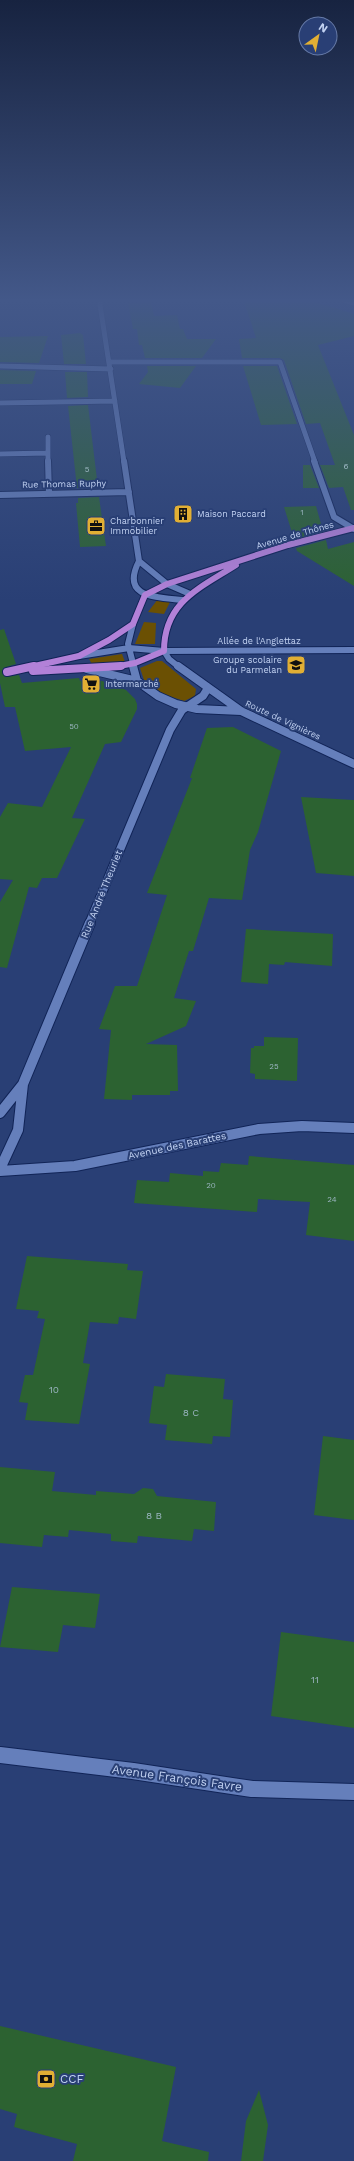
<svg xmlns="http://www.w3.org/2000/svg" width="354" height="2161" viewBox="0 0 354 2161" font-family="'Work Sans',sans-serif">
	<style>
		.green { fill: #6b5003 }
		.building { fill: #2c6231 }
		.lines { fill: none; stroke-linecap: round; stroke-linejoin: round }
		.minor-far4-casing { stroke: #112457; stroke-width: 6 }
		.minor-far3-casing { stroke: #112457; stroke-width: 8 }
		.minor-far2-casing { stroke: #112457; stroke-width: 10 }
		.minor-far1-casing { stroke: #112457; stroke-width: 12 }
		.minor-casing { stroke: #112457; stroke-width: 18 }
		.major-far2-casing { stroke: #112457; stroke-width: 6 }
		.major-far1-casing { stroke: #112457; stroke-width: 8 }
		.major-casing { stroke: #112457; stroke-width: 10 }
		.path { stroke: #6175a3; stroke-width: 1.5; stroke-dasharray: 1 1; stroke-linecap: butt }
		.minor-far4 { stroke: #657fbb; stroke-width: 5 }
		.minor-far3 { stroke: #657fbb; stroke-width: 6 }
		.minor-far2 { stroke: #657fbb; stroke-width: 8 }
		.minor-far1 { stroke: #657fbb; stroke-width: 10 }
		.minor { stroke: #657fbb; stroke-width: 16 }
		.major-far2 { stroke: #b281d8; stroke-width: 5 }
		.major-far1 { stroke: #b281d8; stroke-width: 6 }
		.major { stroke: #b281d8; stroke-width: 8 }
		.labels { text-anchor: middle; stroke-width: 4; stroke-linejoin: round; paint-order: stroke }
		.number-label { font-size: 8px; fill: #9cb6c2 }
		.far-street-label { font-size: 9px; fill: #c2d2f2; stroke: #293f75 }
		.far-poi-label { font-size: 9px; fill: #c2d2f2; stroke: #293f75; text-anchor: start }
		.street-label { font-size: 10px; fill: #c2d2f2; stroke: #293f75 }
		.near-number-label { font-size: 10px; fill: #9cb6c2 }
		.near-street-label { font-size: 12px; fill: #c2d2f2; stroke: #293f75 }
		.near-poi-label { font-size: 12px; fill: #c2d2f2; stroke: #293f75; text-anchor: start }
	</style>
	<rect width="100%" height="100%" fill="#293f75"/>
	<!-- green -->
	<path class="green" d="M158,599L170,602L164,614L148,612Z
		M144,622L156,623L155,644H135Z
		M122,654L125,662L92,664L89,659Z
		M157,661H162L196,689L195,696L184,701L163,694L144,680L140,668Z"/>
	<!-- building -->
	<path class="building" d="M243,298H303L354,314V336L318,345L354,435V510H351L343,487L329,488L320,465H335L320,423L306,424L284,360L280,358H242L239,339L256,338Z
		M151,302L154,316L177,315L180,329H183L187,339H216L202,358H145L142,345H139L137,329H133L128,303Z
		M80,333L83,335L86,364H64L61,335Z
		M48,336L39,363L0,362V337Z
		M147,366H196L180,388L139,384L148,372Z
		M243,366H277L297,424L261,425Z
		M0,370L36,371L32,384H0Z
		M65,372H87L88,397L67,398Z
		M88,405L98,488H77L68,406Z
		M303,465H310L319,488H303Z
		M99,497L106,546L80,547L76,503H78V498Z
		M316,506L323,531L294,539L284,507Z
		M326,540L328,549L354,542V586L297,551L296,548Z
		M4,629L16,664L3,668L2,673L5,677L19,675L22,683L79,678L80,681L91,679L102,681L126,690L135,699L137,704V709L121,742L105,744L72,818L85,819L57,878H42L37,888L29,887L7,968L0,967V902L13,880L0,879V817L8,803L42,807L71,747L25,751L15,707H5L0,683V630Z
		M233,727L281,751L258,832L250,850L242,900L209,898L193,951H189L174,998L196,1001L186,1026L146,1044L177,1045L178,1091H170V1095H132V1100L104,1099L111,1030L99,1029L115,986H137L167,895L147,893L192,778H190L207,728Z
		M301,797L354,800V876L316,873Z
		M246,929L333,934L332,966L285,962L284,965L269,964L268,984L241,982Z
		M264,1037L298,1038L297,1081L255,1079V1074L250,1073L251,1048H254V1046H264Z
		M249,1156L354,1165V1241L306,1235L310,1202L258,1199L257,1212L134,1203L137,1180L169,1182L170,1173L203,1176V1171L219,1172L221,1163L248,1165Z
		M27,1256L128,1264L127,1270L143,1271L136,1319L119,1317L118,1324L90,1322L83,1363L90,1364L79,1424L25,1420L28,1403L19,1402L25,1375H33L45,1319L37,1318L39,1311L16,1309Z
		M166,1374L225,1379L223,1399L233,1400L230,1437L213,1436L212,1444L165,1440L167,1425L149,1423L154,1386L164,1387Z
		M323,1436L354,1440V1520L314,1515Z
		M0,1467L55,1472L52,1491L96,1495V1491L134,1494L143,1488L153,1489L157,1496L216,1502L214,1531L194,1529L192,1541L138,1536L137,1543L111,1541V1534L69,1530L68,1537L44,1535L42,1547L0,1543Z
		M12,1587L100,1594L95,1628L63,1625L58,1652L0,1647Z
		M281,1632L354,1642V1728L271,1716Z
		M0,2026L176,2067L162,2141L209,2152L208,2161H73L77,2144L14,2127L17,2114L0,2109Z
		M259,2090L268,2125L263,2161H241L246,2121Z"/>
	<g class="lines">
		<!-- minor-far4 casing -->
		<g class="minor-far4-casing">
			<path id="minor-far4" d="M99,298L124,462
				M109,362H280L315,462
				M0,366L111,369
				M0,403L115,401
				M48,437V462
				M0,454L48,453"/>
		</g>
		<!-- minor-far3 casing -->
		<g class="minor-far3-casing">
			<path id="minor-far3" d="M48,461L49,494
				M124,461L139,561L167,584L190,594
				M314,461L334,517L354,529
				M0,495L129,492
				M139,561C120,598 156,597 183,600
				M133,624L128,644L134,667
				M164,651L169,659L179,667
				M79,656L129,648L164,651L354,650"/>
		</g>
		<!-- minor-far2 casing -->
		<g class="minor-far2-casing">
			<path id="minor-far2" d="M133,666L137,681
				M178,666L241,711L354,764
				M87,669L137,681L158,696L176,704L197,709L241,711
				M89,924L170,730L182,710L203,696L208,688"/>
		</g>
		<!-- minor-far1 casing -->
		<g class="minor-far1-casing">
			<path id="minor-far1" d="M0,1113L23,1084L90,923
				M0,1169L18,1130L23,1084
				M0,1171L75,1166L259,1129L302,1126L354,1128"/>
		</g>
		<!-- minor casing -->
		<g class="minor-casing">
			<path id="minor" d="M0,1755L133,1771L252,1789L354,1792"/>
		</g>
		<!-- major-far2 casing -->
		<g class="major-far2-casing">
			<path id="major-far2" d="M337,298L354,303"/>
		</g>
		<!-- major-far1 casing -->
		<g class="major-far1-casing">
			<path id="major-far1" d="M30,667L79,656L109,640L133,624L145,595L167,584L288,545L354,528
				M114,667L135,663L164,651C164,602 200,588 236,565"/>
		</g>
		<!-- major casing -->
		<g class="major-casing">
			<path id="major" d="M33,671L121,666
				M7,672L34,666"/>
		</g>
		<!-- path -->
		<path class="path" d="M116,301L152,300V298"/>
		<!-- minor-far4 -->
		<use href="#minor-far4" class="minor-far4"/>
		<!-- minor-far3 -->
		<use href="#minor-far3" class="minor-far3"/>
		<!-- minor-far2 -->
		<use href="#minor-far2" class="minor-far2"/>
		<!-- minor-far1 -->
		<use href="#minor-far1" class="minor-far1"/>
		<!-- minor -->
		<use href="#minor" class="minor"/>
		<!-- major-far2 -->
		<use href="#major-far2" class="major-far2"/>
		<!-- major-far1 -->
		<use href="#major-far1" class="major-far1"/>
		<!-- major -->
		<use href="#major" class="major"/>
	</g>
	<!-- sky -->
	<linearGradient id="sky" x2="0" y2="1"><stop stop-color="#172340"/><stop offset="0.5" stop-color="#435889"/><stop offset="1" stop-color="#435889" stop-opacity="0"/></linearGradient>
	<rect width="354" height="601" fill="url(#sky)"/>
	<!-- icons -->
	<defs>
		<g id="building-square" transform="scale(1)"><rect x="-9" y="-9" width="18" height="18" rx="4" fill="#e1af34" stroke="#293f75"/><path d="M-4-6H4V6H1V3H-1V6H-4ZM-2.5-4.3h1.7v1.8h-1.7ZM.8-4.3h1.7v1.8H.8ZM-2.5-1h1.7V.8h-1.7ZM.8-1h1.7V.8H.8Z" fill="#111"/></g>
		<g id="office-square" transform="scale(1)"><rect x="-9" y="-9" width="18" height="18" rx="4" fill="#e1af34" stroke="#293f75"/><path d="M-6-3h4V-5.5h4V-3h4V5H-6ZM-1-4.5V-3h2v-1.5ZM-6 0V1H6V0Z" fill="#111"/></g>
		<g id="school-square" transform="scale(1)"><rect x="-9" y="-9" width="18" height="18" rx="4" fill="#e1af34" stroke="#293f75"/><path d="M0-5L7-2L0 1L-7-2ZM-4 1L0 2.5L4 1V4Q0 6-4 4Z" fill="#111"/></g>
		<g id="supermarket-square" transform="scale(1)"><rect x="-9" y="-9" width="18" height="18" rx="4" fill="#e1af34" stroke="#293f75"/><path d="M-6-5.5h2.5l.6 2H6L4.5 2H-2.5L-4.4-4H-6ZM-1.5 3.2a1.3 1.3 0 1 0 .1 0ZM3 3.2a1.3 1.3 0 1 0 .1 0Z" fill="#111"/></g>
		<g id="bank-square" transform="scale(1)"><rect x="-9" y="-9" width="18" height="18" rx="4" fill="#e1af34" stroke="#293f75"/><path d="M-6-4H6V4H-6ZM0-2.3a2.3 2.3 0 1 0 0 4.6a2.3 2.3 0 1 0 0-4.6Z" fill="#111"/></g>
	</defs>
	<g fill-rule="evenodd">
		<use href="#building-square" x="183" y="514"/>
		<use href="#office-square" x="96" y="526"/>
		<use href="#school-square" x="296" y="665"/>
		<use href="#supermarket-square" x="91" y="684"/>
		<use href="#bank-square" x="46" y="2079"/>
	</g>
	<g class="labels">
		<!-- number labels -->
		<g class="number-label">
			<text x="346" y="469">6</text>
			<text x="87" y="472">5</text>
			<text x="302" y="515">1</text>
			<text x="74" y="729">50</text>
			<text x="274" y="1069">25</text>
			<text x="211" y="1188">20</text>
			<text x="332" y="1202">24</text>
		</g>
		<!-- far-street labels -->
		<g class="far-street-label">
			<text transform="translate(64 484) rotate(-1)" y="3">Rue Thomas Ruphy</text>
			<text transform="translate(295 535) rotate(-16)" y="3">Avenue de Thônes</text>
			<text x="259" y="644">Allée de l'Anglettaz</text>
			<text transform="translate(283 720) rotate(25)" y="3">Route de Vignières</text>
		</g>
		<!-- far-poi labels -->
		<g class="far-poi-label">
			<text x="197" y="517">Maison Paccard</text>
			<text x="110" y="524">Charbonnier<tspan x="110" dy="10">Immobilier</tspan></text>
			<text x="282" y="663" text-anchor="end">Groupe scolaire<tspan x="282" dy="10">du Parmelan</tspan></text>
			<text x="105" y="687">Intermarché</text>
		</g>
		<!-- street labels -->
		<g class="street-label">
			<text transform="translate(101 894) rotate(-68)" y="4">Rue André Theuriet</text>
			<text transform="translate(177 1145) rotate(-12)" y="4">Avenue des Barattes</text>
		</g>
		<!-- near-number labels -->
		<g class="near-number-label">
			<text x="54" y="1393">10</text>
			<text x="191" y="1416">8 C</text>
			<text x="154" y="1519">8 B</text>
			<text x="315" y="1683">11</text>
		</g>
		<!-- near-street labels -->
		<g class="near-street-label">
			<text transform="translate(177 1778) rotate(8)" y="4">Avenue François Favre</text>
		</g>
		<!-- near-poi labels -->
		<g class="near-poi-label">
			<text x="60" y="2083">CCF</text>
		</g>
	</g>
	<!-- north arrow -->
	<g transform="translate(318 36) rotate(33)"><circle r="19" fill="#293f75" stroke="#667aa7"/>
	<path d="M0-3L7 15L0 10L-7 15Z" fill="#e1af34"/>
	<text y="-6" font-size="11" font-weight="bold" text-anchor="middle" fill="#c2d2f2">N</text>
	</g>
</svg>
